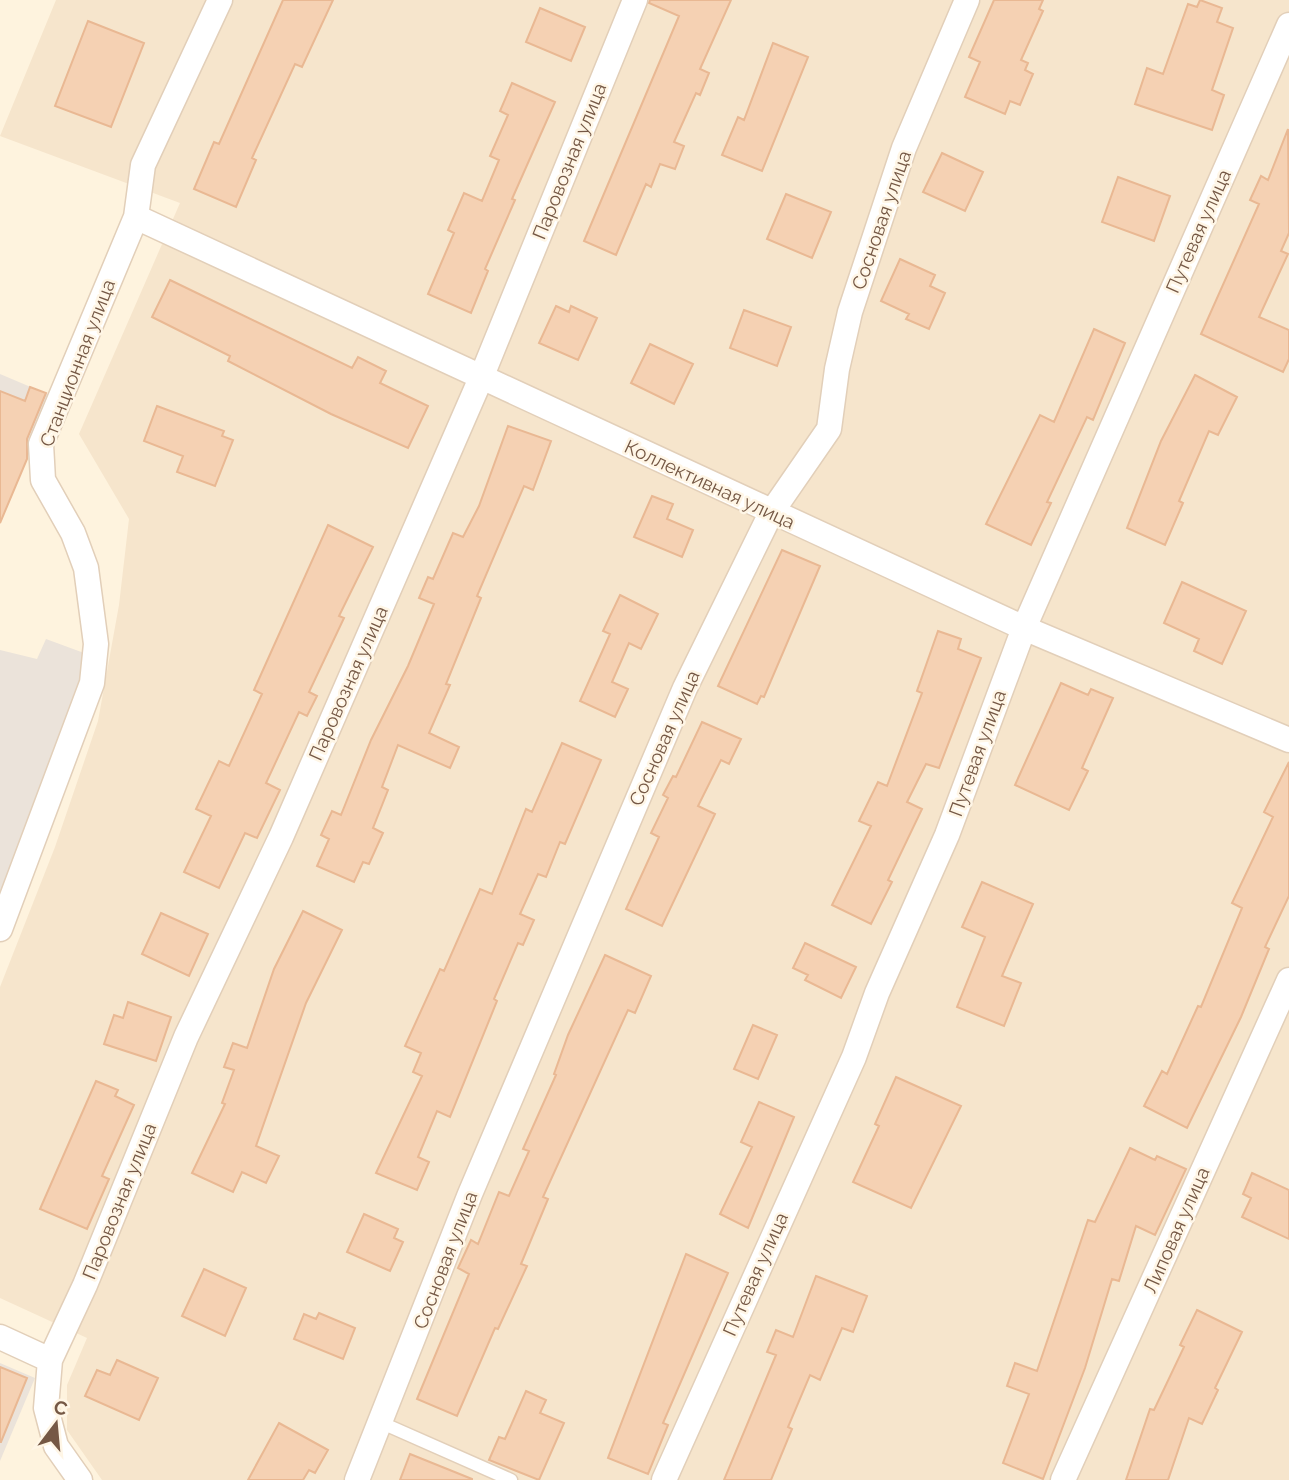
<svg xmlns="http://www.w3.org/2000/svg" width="1289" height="1480" viewBox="0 0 1289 1480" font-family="Raleway,sans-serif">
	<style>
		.residential { fill: #f6e5cc }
		.industrial { fill: #ebe3da }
		.building { fill: #f5d1b3; stroke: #e9b893; stroke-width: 2 }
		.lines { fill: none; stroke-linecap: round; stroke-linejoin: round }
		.service-casing { stroke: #e2cfb9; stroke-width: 15 }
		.minor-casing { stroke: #e2cfb9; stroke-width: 27 }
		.service { stroke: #fff; stroke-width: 12 }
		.minor { stroke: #fff; stroke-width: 24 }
		.labels { text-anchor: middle; stroke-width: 5; stroke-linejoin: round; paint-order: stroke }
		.street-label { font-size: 19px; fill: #755845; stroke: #fff6e6 }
	</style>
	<rect width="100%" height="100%" fill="#fef3de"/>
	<!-- residential -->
	<path class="residential" d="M56,0H1289V1480H102L67,1430V1385L87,1338L0,1298V987L55,847L98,721L119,605L129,519L79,434L180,203L0,136Z"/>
	<!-- industrial -->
	<path class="industrial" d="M0,374L52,396L7,508L0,505Z
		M46,639L84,653L80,692L0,902V650L37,659Z
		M0,1363L35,1378L0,1461Z"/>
	<!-- building -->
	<path class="building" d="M283,0H333L302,67L295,64L252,158L256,160L236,207L194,189L214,142L219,144Z
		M650,0H731L700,69L709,73L700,95L696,93L674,142L684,146L675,169L660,164L651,187L646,184L616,255L584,241L679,16L649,3Z
		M994,0H1043L1039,9L1043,11L1021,60L1028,63L1025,70L1033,74L1020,105L1010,101L1005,114L965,97L980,62L969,57Z
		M1200,0L1222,8L1217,22L1233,28L1212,90L1224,95L1212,130L1135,104L1147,68L1163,74L1188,4L1197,7Z
		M540,8L585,27L571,61L526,42Z
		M88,21L144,43L111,127L55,106Z
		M773,43L808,57L762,171L722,155L738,117L744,120Z
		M512,83L555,102L512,199L515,200L485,269L488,271L471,313L428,294L454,233L448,230L464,193L482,201L499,160L490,156L508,115L500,111Z
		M1288,129L1289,233L1281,251L1288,254L1259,317L1289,330V359L1283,372L1201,334L1259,204L1250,200L1261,176L1268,180Z
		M942,153L983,172L965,211L923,192Z
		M1118,177L1170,196L1154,241L1102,222Z
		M786,194L831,212L812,258L767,239Z
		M900,259L935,275L930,286L945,293L929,329L906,319L909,314L881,301Z
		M170,280L352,368L358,357L386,371L380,383L428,406L408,448L331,414L228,361L230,356L152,317Z
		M556,306L569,312L571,306L597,318L578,360L539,343Z
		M744,310L791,327L777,366L730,348Z
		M1094,329L1125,343L1093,420L1087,417L1047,502L1051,503L1031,545L986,524L1040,415L1054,422Z
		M650,344L693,364L674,404L631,383Z
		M1195,375L1237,397L1218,435L1209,431L1179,501L1183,503L1165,545L1127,528L1161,441Z
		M30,387L46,393L27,439V459L0,523V391L25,401Z
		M157,406L224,431L222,436L233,440L215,486L177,472L183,456L144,441Z
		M508,426L551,441L533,490L524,486L477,596L481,598L446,684L450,685L429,733L459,747L450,768L398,745L382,787L388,790L373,828L383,833L369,864L363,862L354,882L317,866L329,839L321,835L332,811L341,815L371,740L408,666L434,604L419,598L428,577L433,579L453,533L463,537L479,506Z
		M652,496L673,504L667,519L693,530L682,557L634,537Z
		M328,525L373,547L339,616L344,618L309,692L317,696L307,716L299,712L266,783L280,790L257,838L245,833L219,888L184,872L211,816L196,809L219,761L229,766L262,694L254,690Z
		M782,550L820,566L764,697L761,696L757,704L718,686Z
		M1182,582L1246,611L1222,664L1194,651L1199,639L1164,623Z
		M620,595L658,614L641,649L629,643L612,682L628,689L615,717L580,701L610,634L603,631Z
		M938,631L961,639L958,649L981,658L939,768L926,764L907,802L922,809L888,880L892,882L871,924L832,905L871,826L859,821L878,782L887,786L922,693L917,691Z
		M1061,683L1088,695L1091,689L1113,698L1082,768L1088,771L1069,810L1015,785Z
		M702,722L741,739L729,764L721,760L698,806L715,814L662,926L626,909L659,837L651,833L668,798L663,795L673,776L676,777Z
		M562,743L601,760L565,844L560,842L546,877L538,874L520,914L534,920L523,945L518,943L494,999L497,1001L450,1117L437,1111L418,1157L429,1162L417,1190L376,1173L422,1076L413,1072L421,1053L405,1046L440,969L444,971L480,889L492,894L526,809L532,812Z
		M1289,762V896L1265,947L1269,949L1241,1017L1187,1128L1144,1106L1162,1071L1167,1074L1198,1006L1201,1007L1242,908L1232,903L1273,817L1264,812Z
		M982,882L1033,904L1002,976L1021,983L1004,1026L957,1007L985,937L962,927Z
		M303,911L342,930L306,1003L256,1146L279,1156L266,1183L242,1172L233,1192L192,1173L225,1104L222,1103L234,1070L224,1067L233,1043L247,1048L274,969Z
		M161,913L208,934L189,976L142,954Z
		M805,943L856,967L841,998L805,980L808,975L793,968Z
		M605,955L651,976L635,1013L628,1010L543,1197L548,1199L521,1264L527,1266L498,1329L495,1328L457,1416L417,1399L469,1274L458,1268L471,1240L478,1244L499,1192L509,1196L529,1151L523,1149L556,1075L554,1074L568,1035Z
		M128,1002L171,1017L156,1061L104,1044L114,1015L123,1018Z
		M753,1025L777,1035L758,1079L734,1069Z
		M896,1077L961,1106L911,1208L853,1182L879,1126L875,1124Z
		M96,1081L118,1090L115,1096L134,1105L102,1176L109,1179L87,1229L40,1209Z
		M759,1102L794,1117L748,1228L720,1214L752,1147L741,1142Z
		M1130,1148L1155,1160L1157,1156L1186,1169L1155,1235L1136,1226L1119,1281L1112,1279L1085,1368L1043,1479L1003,1463L1029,1394L1007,1386L1015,1363L1037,1371L1088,1220L1095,1222Z
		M1252,1173L1289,1190V1239L1242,1217L1251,1198L1243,1194Z
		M364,1214L398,1229L394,1238L403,1242L390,1271L347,1252Z
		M686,1254L728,1273L663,1423L668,1425L648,1474L608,1458Z
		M204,1269L246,1288L225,1336L182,1316Z
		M816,1276L867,1296L853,1332L842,1328L820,1380L810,1375L788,1427L792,1429L771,1480H724L776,1355L767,1352L776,1330L793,1337Z
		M1197,1310L1242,1332L1215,1388L1218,1390L1202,1424L1189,1418L1168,1480H1126L1150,1409L1154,1410L1184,1347L1180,1345Z
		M319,1313L355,1328L343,1359L294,1339L304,1314L316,1319Z
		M117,1360L158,1378L139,1420L85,1396L97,1370L110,1375Z
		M0,1367L27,1378L1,1442H0Z
		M526,1391L546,1400L540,1413L564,1423L539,1480L489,1460L499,1437L505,1439Z
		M279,1423L328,1450L315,1473L309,1470L303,1480H248Z
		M410,1454L472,1479V1480H400Z"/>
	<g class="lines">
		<!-- service casing -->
		<g class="service-casing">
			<path id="service" d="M382,1423L511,1480"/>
		</g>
		<!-- minor casing -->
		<g class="minor-casing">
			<path id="minor" d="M136,217L1024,628L1289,740
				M0,929L92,683L96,644L86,568L73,533L43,480L41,444L136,217L143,165L220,0
				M0,1337L50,1360
				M80,1480L56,1446L46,1408L50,1360L85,1285L186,1037L281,837L481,378L635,0
				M357,1480L470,1194L685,688L771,513L829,429L837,369L850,312L904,148L967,0
				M664,1480L854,1057L877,993L947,835L1024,628L1289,25
				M1063,1480L1289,980"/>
		</g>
		<!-- service -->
		<use href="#service" class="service"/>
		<!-- minor -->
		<use href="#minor" class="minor"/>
	</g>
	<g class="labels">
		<!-- street labels -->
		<g class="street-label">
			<text transform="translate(569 161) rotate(-68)" y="7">Паровозная улица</text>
			<text transform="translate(881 220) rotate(-71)" y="7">Сосновая улица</text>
			<text transform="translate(1198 231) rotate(-66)" y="7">Путевая улица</text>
			<text transform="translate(77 363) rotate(-69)" y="7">Станционная улица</text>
			<text transform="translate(710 484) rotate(25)" y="7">Коллективная улица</text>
			<text transform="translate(348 683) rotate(-66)" y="7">Паровозная улица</text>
			<text transform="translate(664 738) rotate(-66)" y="7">Сосновая улица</text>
			<text transform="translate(977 753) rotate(-70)" y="7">Путевая улица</text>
			<text transform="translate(119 1201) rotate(-68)" y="7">Паровозная улица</text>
			<text transform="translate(1176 1230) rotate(-66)" y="7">Липовая улица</text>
			<text transform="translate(445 1260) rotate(-69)" y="7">Сосновая улица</text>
			<text transform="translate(755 1274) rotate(-66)" y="7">Путевая улица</text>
		</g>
	</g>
	<!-- north arrow -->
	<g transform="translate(56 1424) rotate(16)" stroke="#fff6e6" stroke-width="5" paint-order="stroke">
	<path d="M0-5L12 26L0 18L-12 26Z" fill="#755845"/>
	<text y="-10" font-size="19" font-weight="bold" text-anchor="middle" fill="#755845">С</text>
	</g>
</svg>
